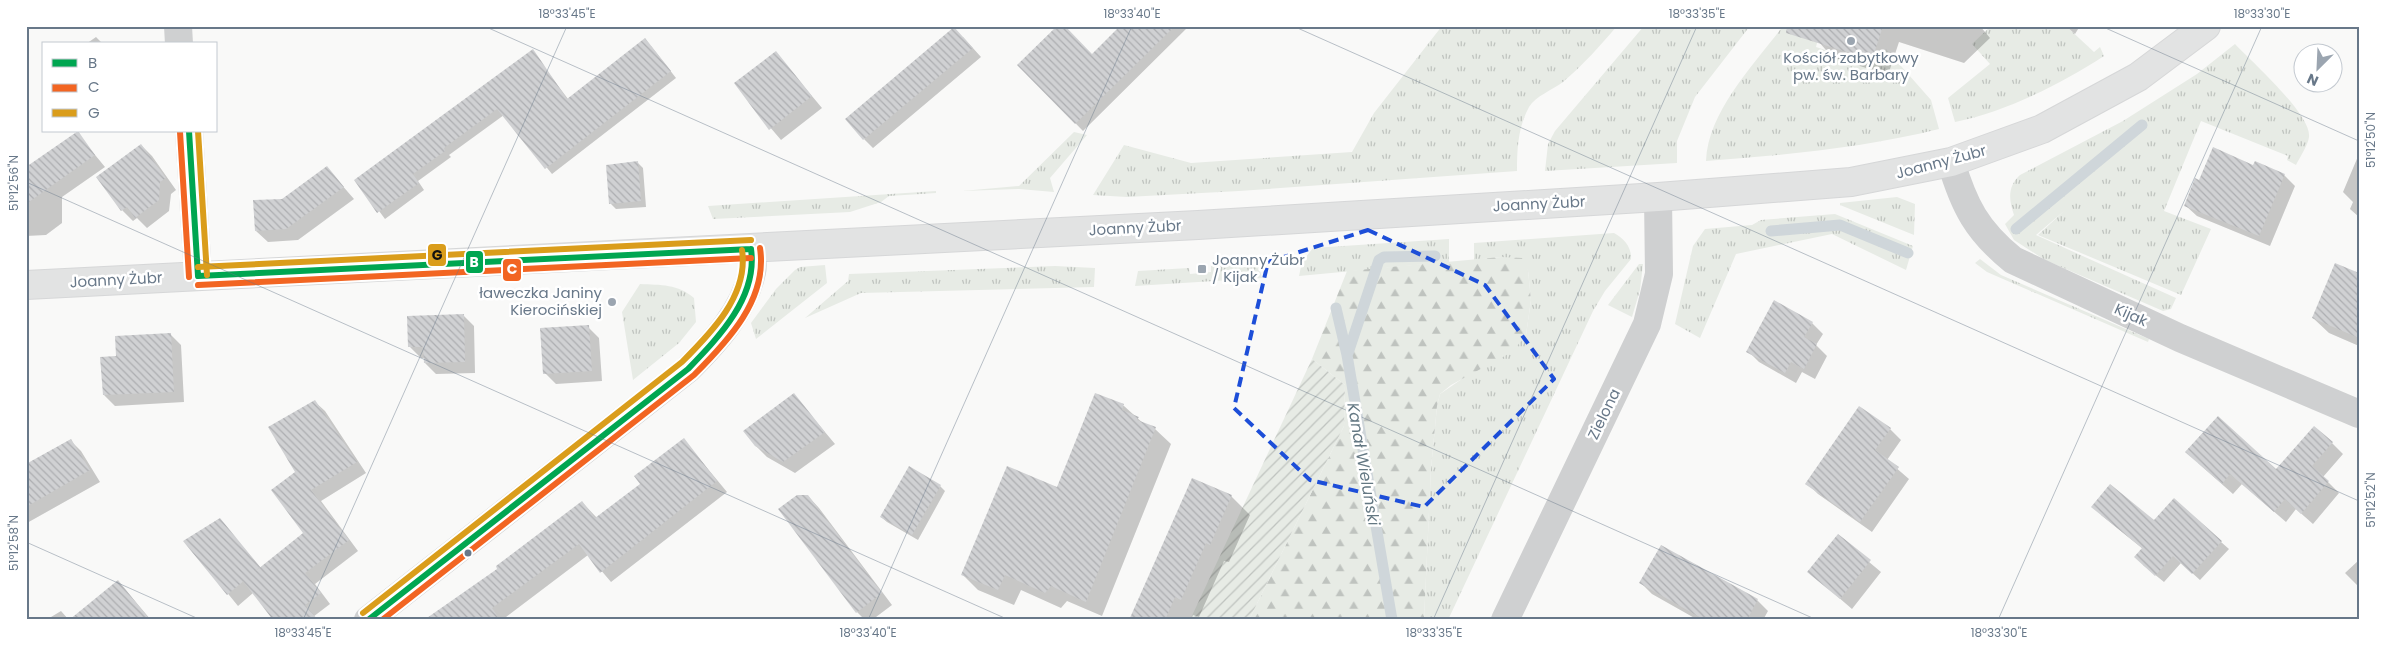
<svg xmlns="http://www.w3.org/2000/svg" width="2385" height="646" viewBox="0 0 2385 646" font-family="Poppins,sans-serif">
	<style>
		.grass { fill: url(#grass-tufts) }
		.forest { fill: url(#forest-firs) }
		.garden { fill: url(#garden-furrows) }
		.shadow { fill: #0003 }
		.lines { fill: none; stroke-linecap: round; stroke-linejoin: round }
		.stream { stroke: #cfd6da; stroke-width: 11 }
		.building { fill: url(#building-back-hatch) }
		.secondary-casing { stroke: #d6d7d8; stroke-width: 30 }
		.street { stroke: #cfd0d1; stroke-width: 28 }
		.secondary { stroke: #e2e3e3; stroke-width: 28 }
		.bus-1-casing { stroke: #fff; stroke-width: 10 }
		.bus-2-casing { stroke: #fff; stroke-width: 10 }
		.bus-3-casing { stroke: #fff; stroke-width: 10 }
		.bus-1 { stroke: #00a651; stroke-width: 6 }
		.bus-2 { stroke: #f26522; stroke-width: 6 }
		.bus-3 { stroke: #da9d1b; stroke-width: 6 }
		.marked { fill: none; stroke: #1d4ed8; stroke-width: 4; stroke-dasharray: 10 6; stroke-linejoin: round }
		.ticks { fill: none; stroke: #687889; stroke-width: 1; stroke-opacity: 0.45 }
		.poi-dot { fill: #9ba5b0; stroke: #fff; stroke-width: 2 }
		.bus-dot { fill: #687889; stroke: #fff; stroke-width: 2 }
		.labels { text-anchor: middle; stroke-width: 5; stroke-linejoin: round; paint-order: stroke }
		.poi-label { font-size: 15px; fill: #687889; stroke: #fff }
		.street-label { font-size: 15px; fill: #687889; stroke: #fff }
		.water-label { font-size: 16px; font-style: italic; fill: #647883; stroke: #fff }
		.line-badge { stroke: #fff; stroke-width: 2 }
		.badge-label { font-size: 14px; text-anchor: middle; font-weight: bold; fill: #fff }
		.pale-badge-label { font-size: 14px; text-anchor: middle; font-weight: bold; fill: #111 }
		.neatline { fill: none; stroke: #687889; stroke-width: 2 }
		.ticks-label { font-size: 12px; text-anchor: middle; fill: #687889 }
	</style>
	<defs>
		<pattern id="grass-tufts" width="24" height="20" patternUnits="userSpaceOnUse" patternTransform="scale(1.25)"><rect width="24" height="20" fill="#e7ebe5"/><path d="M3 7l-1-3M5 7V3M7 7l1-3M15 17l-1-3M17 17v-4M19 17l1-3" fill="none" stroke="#bfc3bf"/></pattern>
		<pattern id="forest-firs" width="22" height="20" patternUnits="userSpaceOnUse" patternTransform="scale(1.25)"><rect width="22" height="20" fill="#e7ebe5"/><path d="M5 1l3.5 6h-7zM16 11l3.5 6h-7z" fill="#bfc3bf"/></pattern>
		<pattern id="garden-furrows" width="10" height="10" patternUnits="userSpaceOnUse" patternTransform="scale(1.25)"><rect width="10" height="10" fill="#e7ebe5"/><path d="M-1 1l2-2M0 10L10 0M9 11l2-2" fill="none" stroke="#bfc3bf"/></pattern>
		<pattern id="building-back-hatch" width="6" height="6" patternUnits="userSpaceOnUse" patternTransform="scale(1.25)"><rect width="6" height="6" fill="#d0d1d3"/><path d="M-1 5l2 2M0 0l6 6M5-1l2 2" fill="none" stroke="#adaeb1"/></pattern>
	</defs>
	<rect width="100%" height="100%" fill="#f9f9f8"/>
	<!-- grass -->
	<path class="grass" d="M1442,26H1617C1600,46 1583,65 1563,82C1552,90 1536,96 1529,107C1518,127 1517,149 1517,171L1239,191L1127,197L1093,195L1124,145L1191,163L1352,152L1374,113Z
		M1644,26H1750L1695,97L1677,141V163L1545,171L1548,144L1555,131Z
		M1783,26H1800L1818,39L1816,47L1872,65L1876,57L1882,59L1886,49L1931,100L1939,129C1863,148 1785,155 1706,161C1708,111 1754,65 1783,26Z
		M1991,26H2066L2094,52L2100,47L2104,56C2059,85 2007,111 1955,122L1948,98L1990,64L1972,44Z
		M2235,44C2250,60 2312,115 2309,137C2308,145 2300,157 2296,165L2287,160L2288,156L2201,121L2164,211L2211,229L2181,295L2038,235L2064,211L2036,235L2176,298L2171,309L2163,311L2045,260L2014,240L2005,224L2014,215C2009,200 2007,187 2020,175L2123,121L2197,74Z
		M1074,132L1087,135L1050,178L1054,192L1019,189L962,191L1019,186Z
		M936,191V193L889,196L881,202L850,212L713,219L708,206Z
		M1897,197L1915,204L1914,235L1840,205V203Z
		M1835,214L1913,246L1906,270L1832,234L1736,254L1700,338L1675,324L1693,246L1705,229L1752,225L1761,220Z
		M1614,233C1624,238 1632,248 1631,259L1605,291L1593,311L1448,620H1424L1431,469L1437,406L1440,394L1526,335L1531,300L1528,270L1501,257L1474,260V243Z
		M1449,239V262L1299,276L1302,262L1313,248Z
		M1980,259L2001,275L2149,339L2148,342L1987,272L1975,263Z
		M1258,262L1262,278L1135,286L1138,271L1189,268L1190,274L1211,272V266Z
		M1639,264H1643L1640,290L1632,317L1608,305Z
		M825,265L827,283L756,339L751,323L776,289L795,270L800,267Z
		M1055,266L1095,268L1094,287L861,293L805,318L848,281L849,274Z
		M640,284C661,285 678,284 694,298L696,322L679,343L633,380L622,312Z"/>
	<!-- forest -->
	<path class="forest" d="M1501,257L1522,258L1528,270L1531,300L1526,335L1512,352L1451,385L1440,394L1437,406L1431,469L1424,620H1249L1344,426L1345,385L1312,359L1347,271Z"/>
	<!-- garden -->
	<path class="garden" d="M1312,359L1345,385L1344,426L1249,620H1190Z"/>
	<!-- shadow -->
	<path class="shadow" d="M1121,26H1189L1083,131L1019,65L1092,56Z
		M1805,26H1980L1990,38L1964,63L1899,42L1888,75L1832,57Z
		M2066,26H2080L2075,34Z
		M96,37L103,44H86Z
		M963,37L981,57L873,148L864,139Z
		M651,46L676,78L552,174L504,115L449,155L451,157L418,181L424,190L385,219L356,180L532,51L568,99Z
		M776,53L822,108L781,140L752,106Z
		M77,133L105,167L62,197V223L46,235L26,236V169Z
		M141,145L152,156L176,190L171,194L169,211L147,228L137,218L133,221L122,210L98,178Z
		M2359,154V217L2350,209L2353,202L2343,192Z
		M638,163L643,168L646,207L616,209L611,204L608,166Z
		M327,168L354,199L298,240L268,242L256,231L283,200Z
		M2284,175L2295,186L2270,246L2197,216L2186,206L2200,182Z
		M2359,275V346L2329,333L2313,318Z
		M463,315L474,326L475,373L436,374L425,363L424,358H421L410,347Z
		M1812,323L1823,334L1816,345L1827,356L1815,379L1802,372L1796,383L1759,362L1748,351Z
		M588,327L599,338L602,381L556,384L545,373Z
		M170,334L181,345L184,402L115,406L104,395L117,357Z
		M1096,394L1124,406L1144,424L1155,429L1171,444L1102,616L1067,601L1061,608L1021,590L1014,605L978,590L962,574L1058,489Z
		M794,395L835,444L795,473L767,457L755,445Z
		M314,401L325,411L366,473L321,501L358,551L315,584L330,604L309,620L253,593L238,606L185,541L219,519L261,568L305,533L297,472Z
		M1890,429L1901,440L1887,460L1909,479L1872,532L1818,494L1807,483Z
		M70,440L81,451L100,482L27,523L26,465Z
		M684,440L727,492L611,582L588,555L502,620H451L499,569L582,502L597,518L641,484Z
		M2332,443L2343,454L2323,477L2339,493L2313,524L2296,509L2286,522L2242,484L2233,494L2198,463L2276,471Z
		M1193,479L1231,496L1250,515L1229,562L1224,561L1199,617L1193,615L1191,620H1130Z
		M940,486L945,491L918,540L887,522L881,517Z
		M808,496L819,508L892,605L872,620H865L857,612Z
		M2101,515L2154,522L2221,542L2229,549L2200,580L2181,563L2164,582L2143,565V549Z
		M1838,536L1881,572L1852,609L1809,572Z
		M2359,560V587L2345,573Z
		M118,581L151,620H71Z
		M1641,583L1757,600L1768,611L1763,620H1698L1652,594Z
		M61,611L69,620H46Z"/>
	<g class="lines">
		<!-- stream -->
		<path class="stream" d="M2016,229L2142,125
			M1771,231L1840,225L1908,253
			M1336,308L1347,355L1392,620
			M1348,353L1379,260L1384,257L1435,256"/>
	</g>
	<!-- building -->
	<path class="building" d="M1057,26H1065L1092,54L1120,26H1175L1075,124L1017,65Z
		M1787,26H1883L1872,60L1786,33Z
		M954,27L973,48L863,140L845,119Z
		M645,38L671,71L545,169L497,109L444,148L445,151L413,174L419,183L377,213L354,180L533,49L567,99Z
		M776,51L812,96L769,130L734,83Z
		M78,131L95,155L26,204V167Z
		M141,144L166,178L160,182L159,200L135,218L127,207L121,211L96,177Z
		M2213,147L2253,165L2255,161L2285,174L2259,236L2184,206L2195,178L2199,180Z
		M638,161L641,201L609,204L606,165Z
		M327,166L344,187L286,229L255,231L253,200L282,199Z
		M2335,263L2359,273V338L2312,318Z
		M1774,300L1813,322L1804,337L1817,344L1804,369L1791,362L1785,373L1746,352Z
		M464,314L465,362L424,363L423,347H408L407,316Z
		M589,325L592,371L543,374L540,328Z
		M171,333L174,392L103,395L100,357L116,356L115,336Z
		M794,393L825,432L783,462L755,446L743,431Z
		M1095,393L1124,404L1122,410L1139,417L1137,420L1156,427L1086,602L1051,586L1045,593L1005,575L998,590L961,575L1007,466L1057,487Z
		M315,400L357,462L311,490L349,540L305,573L321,593L305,605L318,620H273L243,581L303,533L271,490L295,472L268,427Z
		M1859,406L1891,428L1875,450L1899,467L1860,522L1805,484Z
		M2218,416L2276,469L2314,426L2333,442L2312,466L2329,481L2301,514L2285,499L2274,512L2230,474L2222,484L2185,452Z
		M684,438L717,481L600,573L579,544L492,608L500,620H424L497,569L496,566L582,501L595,518L640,484L634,476Z
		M71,439L90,470L26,507V464Z
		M909,466L941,485L912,535L880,517Z
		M1192,478L1232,495L1210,545L1206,543L1181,600L1175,597L1165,620H1129Z
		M2110,484L2154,520L2174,498L2222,541L2192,574L2173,556L2155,576L2134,557L2142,548L2091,507Z
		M797,495H808L882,593L856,613L778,509Z
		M220,518L260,567L227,595L183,541Z
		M1838,534L1871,560L1840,599L1807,572Z
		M1661,545L1758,599L1747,620H1705L1639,583Z
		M118,580L150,620H69Z"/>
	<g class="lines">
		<!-- secondary casing -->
		<g class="secondary-casing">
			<path id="secondary" d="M26,285L1198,225L1658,197L1851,182L1951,162L2042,129L2138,77L2206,26"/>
		</g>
		<!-- street -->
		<path class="street" d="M178,26L179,44
			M189,131L198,276
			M1951,162C1964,206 1977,231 2013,260L2180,338L2359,414
			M368,620L688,369C715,342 744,311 752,272C754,265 752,256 751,249
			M1505,620L1647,324L1659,274L1658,197"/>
		<!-- secondary -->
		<use href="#secondary" class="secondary"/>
		<!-- bus-1 casing -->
		<g class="bus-1-casing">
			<path id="bus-1" d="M189,131L198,276
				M198,276L751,249
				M368,620L688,369C719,337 758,297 751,249"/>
		</g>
		<!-- bus-2 casing -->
		<g class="bus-2-casing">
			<path id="bus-2" d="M180,132L189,277
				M198,285L751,258
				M382,620L694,375C728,341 768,299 760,248"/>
		</g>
		<!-- bus-3 casing -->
		<g class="bus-3-casing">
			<path id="bus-3" d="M198,131L207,275
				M198,267L751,240
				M363,613L682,362C711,333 749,295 742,250"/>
		</g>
		<!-- bus-1 -->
		<use href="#bus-1" class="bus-1"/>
		<!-- bus-2 -->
		<use href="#bus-2" class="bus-2"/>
		<!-- bus-3 -->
		<use href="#bus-3" class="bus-3"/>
	</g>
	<!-- marked area -->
	<path class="marked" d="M1368,230L1485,285L1554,379L1424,507L1310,480L1234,408L1268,262Z"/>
	<!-- ticks -->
	<path class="ticks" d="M484,26L1817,620M1293,26L2359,501M2101,26L2359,141M26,182L1009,620M26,542L201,620M303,620L567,26M868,620L1132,26M1433,620L1697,26M1998,620L2262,26"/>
	<!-- markers -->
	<g class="poi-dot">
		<circle cx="1851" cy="41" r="5"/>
		<rect x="1197" y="264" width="10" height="10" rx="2.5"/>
		<circle cx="612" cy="302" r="5"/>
	</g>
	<circle class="bus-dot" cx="468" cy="553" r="4.5"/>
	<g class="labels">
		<!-- poi labels -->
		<g class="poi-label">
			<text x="1851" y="63">Kościół zabytkowy<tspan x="1851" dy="17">pw. św. Barbary</tspan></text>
			<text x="1212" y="265" text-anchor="start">Joanny Żubr<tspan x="1212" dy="17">/ Kijak</tspan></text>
			<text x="602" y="298" text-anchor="end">ławeczka Janiny<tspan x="602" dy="17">Kierocińskiej</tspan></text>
		</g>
		<!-- street labels -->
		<g class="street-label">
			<text transform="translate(1941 162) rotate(-15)" y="5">Joanny Żubr</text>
			<text transform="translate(1539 204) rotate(-3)" y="5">Joanny Żubr</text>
			<text transform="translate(1135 228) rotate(-3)" y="5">Joanny Żubr</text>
			<text transform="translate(116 280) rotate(-3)" y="5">Joanny Żubr</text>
			<text transform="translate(2131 315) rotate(24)" y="5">Kijak</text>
			<text transform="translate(1604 414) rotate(-64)" y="5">Zielona</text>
		</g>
		<!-- water labels -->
		<g class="water-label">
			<text transform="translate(1364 464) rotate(80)" y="6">Kanał Wieluński</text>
		</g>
	</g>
	<g class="line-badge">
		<rect x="427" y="243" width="20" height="24" rx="5" fill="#da9d1b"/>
		<rect x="465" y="250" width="19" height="24" rx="5" fill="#00a651"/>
		<rect x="502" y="258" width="20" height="24" rx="5" fill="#f26522"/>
	</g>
	<g class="badge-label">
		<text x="474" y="267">B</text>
		<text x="512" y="274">C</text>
	</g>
	<g class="pale-badge-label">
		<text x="437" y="260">G</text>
	</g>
	<!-- border -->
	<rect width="2385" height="646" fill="none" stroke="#ffffff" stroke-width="55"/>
	<!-- legend -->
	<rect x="42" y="42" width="175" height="90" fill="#ffffff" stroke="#c3c9d0"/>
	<rect x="52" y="59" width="25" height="8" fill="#00a651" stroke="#c3c9d0"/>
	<text x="88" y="68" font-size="15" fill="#687889">B</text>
	<rect x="52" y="84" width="25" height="8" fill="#f26522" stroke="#c3c9d0"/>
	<text x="88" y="92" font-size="15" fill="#687889">C</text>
	<rect x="52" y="109" width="25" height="8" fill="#da9d1b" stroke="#c3c9d0"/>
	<text x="88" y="118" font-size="15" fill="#687889">G</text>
	<!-- north arrow -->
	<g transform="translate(2318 68) rotate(204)"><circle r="24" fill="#ffffff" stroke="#c3c9d0"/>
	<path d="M0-4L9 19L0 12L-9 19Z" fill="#9ba5b0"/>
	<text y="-8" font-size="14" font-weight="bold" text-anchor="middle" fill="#687889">N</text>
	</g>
	<rect x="28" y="28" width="2330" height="590" class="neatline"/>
	<g class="ticks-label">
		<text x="567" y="18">18°33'45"E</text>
		<text x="1132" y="18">18°33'40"E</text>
		<text x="1697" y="18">18°33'35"E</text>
		<text x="2262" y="18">18°33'30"E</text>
		<text transform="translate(2371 140) rotate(-90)" y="4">51°12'50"N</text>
		<text transform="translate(14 183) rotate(-90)" y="4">51°12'56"N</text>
		<text transform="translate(2371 500) rotate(-90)" y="4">51°12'52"N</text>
		<text transform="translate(14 543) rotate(-90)" y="4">51°12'58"N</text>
		<text x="303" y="637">18°33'45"E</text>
		<text x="868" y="637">18°33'40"E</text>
		<text x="1434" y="637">18°33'35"E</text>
		<text x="1999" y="637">18°33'30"E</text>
	</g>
</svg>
